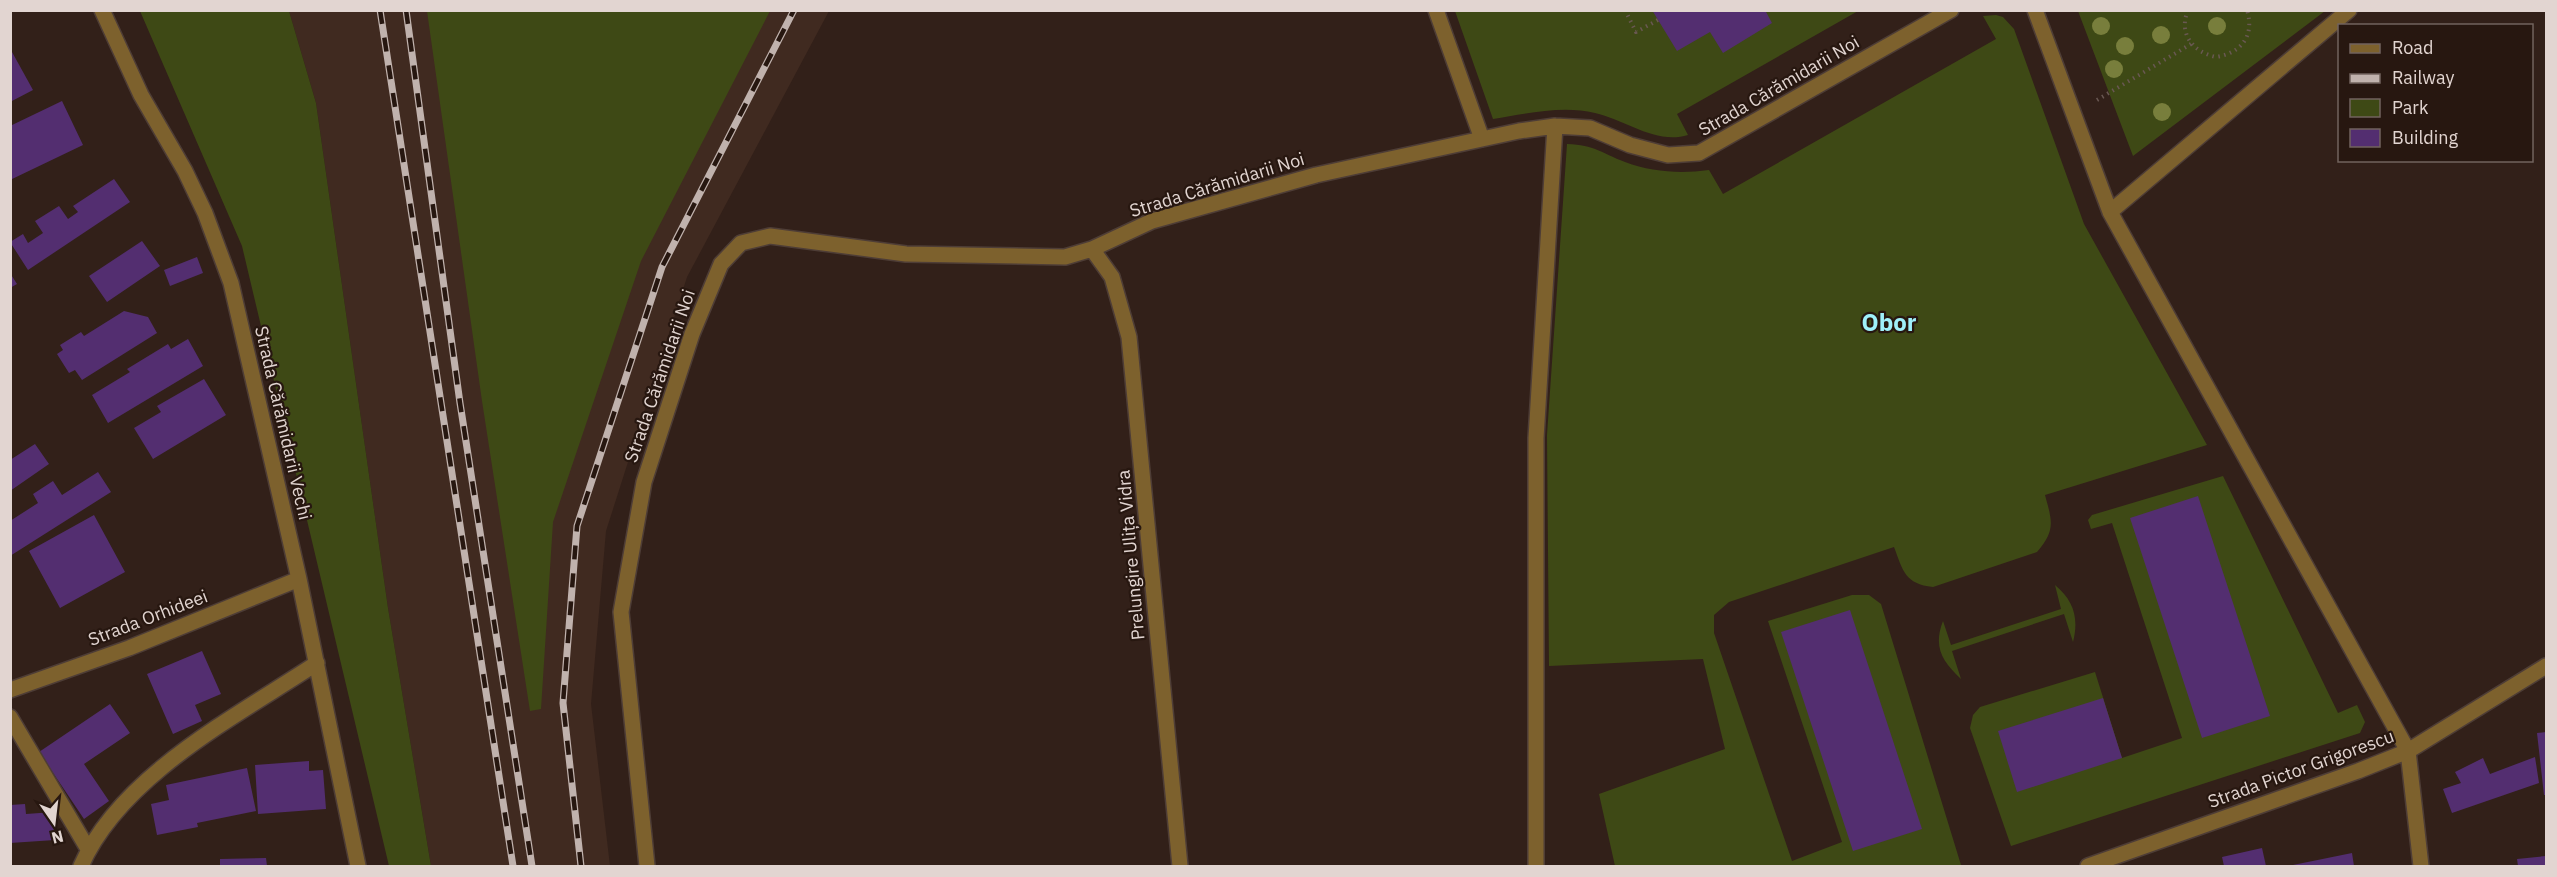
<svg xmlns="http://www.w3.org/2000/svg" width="2557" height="877" viewBox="0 0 2557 877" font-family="'IBM Plex Sans',sans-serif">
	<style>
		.built { fill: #402a20 }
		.green { fill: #3e4915 }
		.building { fill: #532e70 }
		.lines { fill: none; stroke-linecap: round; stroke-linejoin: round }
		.minor-casing { stroke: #4e3d36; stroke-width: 18 }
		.path { stroke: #695852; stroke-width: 4; stroke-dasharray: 1.5 4.5; stroke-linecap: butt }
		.minor { stroke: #7d612d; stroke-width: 15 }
		.rail-casing { stroke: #c0b2ad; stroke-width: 7 }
		.rail { stroke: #271710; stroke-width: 4.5; stroke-dasharray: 14; stroke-linecap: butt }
		.tree { fill: #787e3c }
		.labels { text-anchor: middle; stroke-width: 4.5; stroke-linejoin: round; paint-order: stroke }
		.street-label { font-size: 18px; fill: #e2d5d1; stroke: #271710 }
		.district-label { font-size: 24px; font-weight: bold; fill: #9ff0fa; stroke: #271710 }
	</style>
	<rect width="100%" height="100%" fill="#322019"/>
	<!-- built -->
	<path class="built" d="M289,11H829L687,277L606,531L591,704L610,866H431L388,608L316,103Z"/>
	<!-- green -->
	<path class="green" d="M140,11H289L316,103L388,608L431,866H389L242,246Z
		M427,11H770L641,261L553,522L541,709L530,711L482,401Z
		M1455,11H1858L1677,114L1688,135C1656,145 1626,120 1595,113C1562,105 1525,114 1493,119Z
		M2078,11V10L2325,11L2133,156Z
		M1996,15L2003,17L2014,29L2084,224L2207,445L2045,495C2052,521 2056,530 2037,552L1933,587C1905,584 1903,571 1894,547L1729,602L1714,615V633L1792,861L1842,842L1768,621L1852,595H1869L1881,604L1961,865L1615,866L1599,794L1725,749L1703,659L1549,666L1547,435L1567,144C1595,145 1601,153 1625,162C1652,172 1680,174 1709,170L1723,194L1996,39L1983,16Z
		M2223,476L2338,713L2357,705L2365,722L2360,733L2011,846L1970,728L1973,715L1980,707L2095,672L2122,758L2182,738L2112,523L2091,529L2088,520L2092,515Z
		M2055,585C2074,601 2079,618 2073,642L2064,614L1952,651L1961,679C1942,661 1933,647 1943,621L1951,645L2061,609Z"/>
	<!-- building -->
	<path class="building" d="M1652,10H1765L1772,23L1723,53L1710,32L1677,51Z
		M12,52L33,90L10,102V53Z
		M62,101L83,145L10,180V126Z
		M114,179L130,202L28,270L10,242L23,234L28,243L43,233L35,221L59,206L68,219L78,212L73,206Z
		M142,241L160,266L107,302L89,276Z
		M197,257L203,273L170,286L164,270Z
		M10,273L17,284L10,288Z
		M124,311L148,317L157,333L82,380L75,370L69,373L57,354L63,350L60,345L81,332L84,336Z
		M188,339L203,366L108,423L92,395L130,372L127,369L168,344L171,349Z
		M204,379L226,415L153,459L134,428L161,412L157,406Z
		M35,444L49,464L10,491V460Z
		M98,472L111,492L10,556V521L38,503L33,494L53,481L62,495Z
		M2198,496L2270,716L2202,738L2130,518Z
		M94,515L125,572L60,608L29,551Z
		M1850,610L1922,829L1853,851L1781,632Z
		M202,651L221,694L195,705L202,721L173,734L147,674Z
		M2103,698L2122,758L2017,792L1998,731Z
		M110,704L130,733L84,764L109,801L84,819L39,752Z
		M2546,732V795H2544L2537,733Z
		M2535,757L2539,783L2452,813L2443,789L2461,783L2455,772L2483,758L2490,774Z
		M309,761V771L323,770L326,809L258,814L255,765Z
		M247,768L256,811L197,823L198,827L157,835L151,804L169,800L166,785Z
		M25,804L26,814L54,812L55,840L10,843V805Z
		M2262,848L2266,866H2224L2222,857Z
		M2352,853L2354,866H2293V865Z
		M2546,856V866H2518L2517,859Z
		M266,858L267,866H220V859Z"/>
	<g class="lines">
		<!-- minor casing -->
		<g class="minor-casing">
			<path id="minor" d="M102,10L141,95L185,171L205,213L231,283L299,579L358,866
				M1436,10L1482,139
				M2035,10L2110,212L2408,751L2421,866
				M2110,212L2349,10
				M1092,249L1112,277L1129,337L1180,866
				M10,690L129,648L299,579
				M10,717L88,849
				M81,866C121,775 237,716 317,663
				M647,866L621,612L644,482L692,334L721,264L741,243L770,236L906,254L1065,257L1092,249L1152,221L1316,175L1519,131L1555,126L1590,128L1630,145L1668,155L1699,153L1951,10
				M1536,866V438L1555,126
				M2088,866L2358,771L2408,751L2546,666"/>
		</g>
		<!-- path -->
		<path class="path" d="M1625,10L1636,32L1658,20
			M2188,10C2178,34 2193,52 2216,57C2241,53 2255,36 2247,10
			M2097,100L2191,44"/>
		<!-- minor -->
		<use href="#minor" class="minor"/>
		<!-- rail casing -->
		<g class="rail-casing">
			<path id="rail" d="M380,10L513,866
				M406,10L460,403L532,866
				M581,866L563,703L577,526L662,267L794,10"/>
		</g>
		<!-- rail -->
		<use href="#rail" class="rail"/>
	</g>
	<!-- trees -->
	<g class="tree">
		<circle cx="2101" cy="26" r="9"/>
		<circle cx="2217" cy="26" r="9"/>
		<circle cx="2161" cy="35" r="9"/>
		<circle cx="2125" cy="46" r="9"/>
		<circle cx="2114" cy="69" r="9"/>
		<circle cx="2162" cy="112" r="9"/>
	</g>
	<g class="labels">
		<!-- street labels -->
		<g class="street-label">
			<text transform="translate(1779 86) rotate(-30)" y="6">Strada Cărămidarii Noi</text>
			<text transform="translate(1217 185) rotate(-17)" y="6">Strada Cărămidarii Noi</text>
			<text transform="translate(660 376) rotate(-71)" y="6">Strada Cărămidarii Noi</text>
			<text transform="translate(283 423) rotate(77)" y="6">Strada Cărămidarii Vechi</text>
			<text transform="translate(1131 555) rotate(-95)" y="6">Prelungire Ulița Vidra</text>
			<text transform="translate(148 618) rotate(-21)" y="6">Strada Orhideei</text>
			<text transform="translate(2301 769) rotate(-20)" y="6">Strada Pictor Grigorescu</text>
		</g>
		<!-- district labels -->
		<g class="district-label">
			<text x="1889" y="331">Obor</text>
		</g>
	</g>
	<!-- border -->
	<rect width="2557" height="877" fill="none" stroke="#e2d5d1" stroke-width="24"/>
	<!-- legend -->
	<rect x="2338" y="24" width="195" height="138" fill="#271710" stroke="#72635d" stroke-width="1.5"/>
	<rect x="2350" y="44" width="30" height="9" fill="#7d612d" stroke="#72635d" stroke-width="1.5"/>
	<text x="2392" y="54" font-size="18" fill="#e2d5d1">Road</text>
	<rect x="2350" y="74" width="30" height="9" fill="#c0b2ad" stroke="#72635d" stroke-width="1.5"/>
	<text x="2392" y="84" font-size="18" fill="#e2d5d1">Railway</text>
	<rect x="2350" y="99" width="30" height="18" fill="#3e4915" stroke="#72635d" stroke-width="1.5"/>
	<text x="2392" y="114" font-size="18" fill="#e2d5d1">Park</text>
	<rect x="2350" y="129" width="30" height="18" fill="#532e70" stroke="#72635d" stroke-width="1.5"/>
	<text x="2392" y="144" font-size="18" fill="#e2d5d1">Building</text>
	<!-- north arrow -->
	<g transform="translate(54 823) rotate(166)" stroke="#271710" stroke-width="4.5" paint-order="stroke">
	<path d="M0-4.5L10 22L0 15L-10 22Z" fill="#e2d5d1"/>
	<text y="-9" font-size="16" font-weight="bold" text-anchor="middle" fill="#e2d5d1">N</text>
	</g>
</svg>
